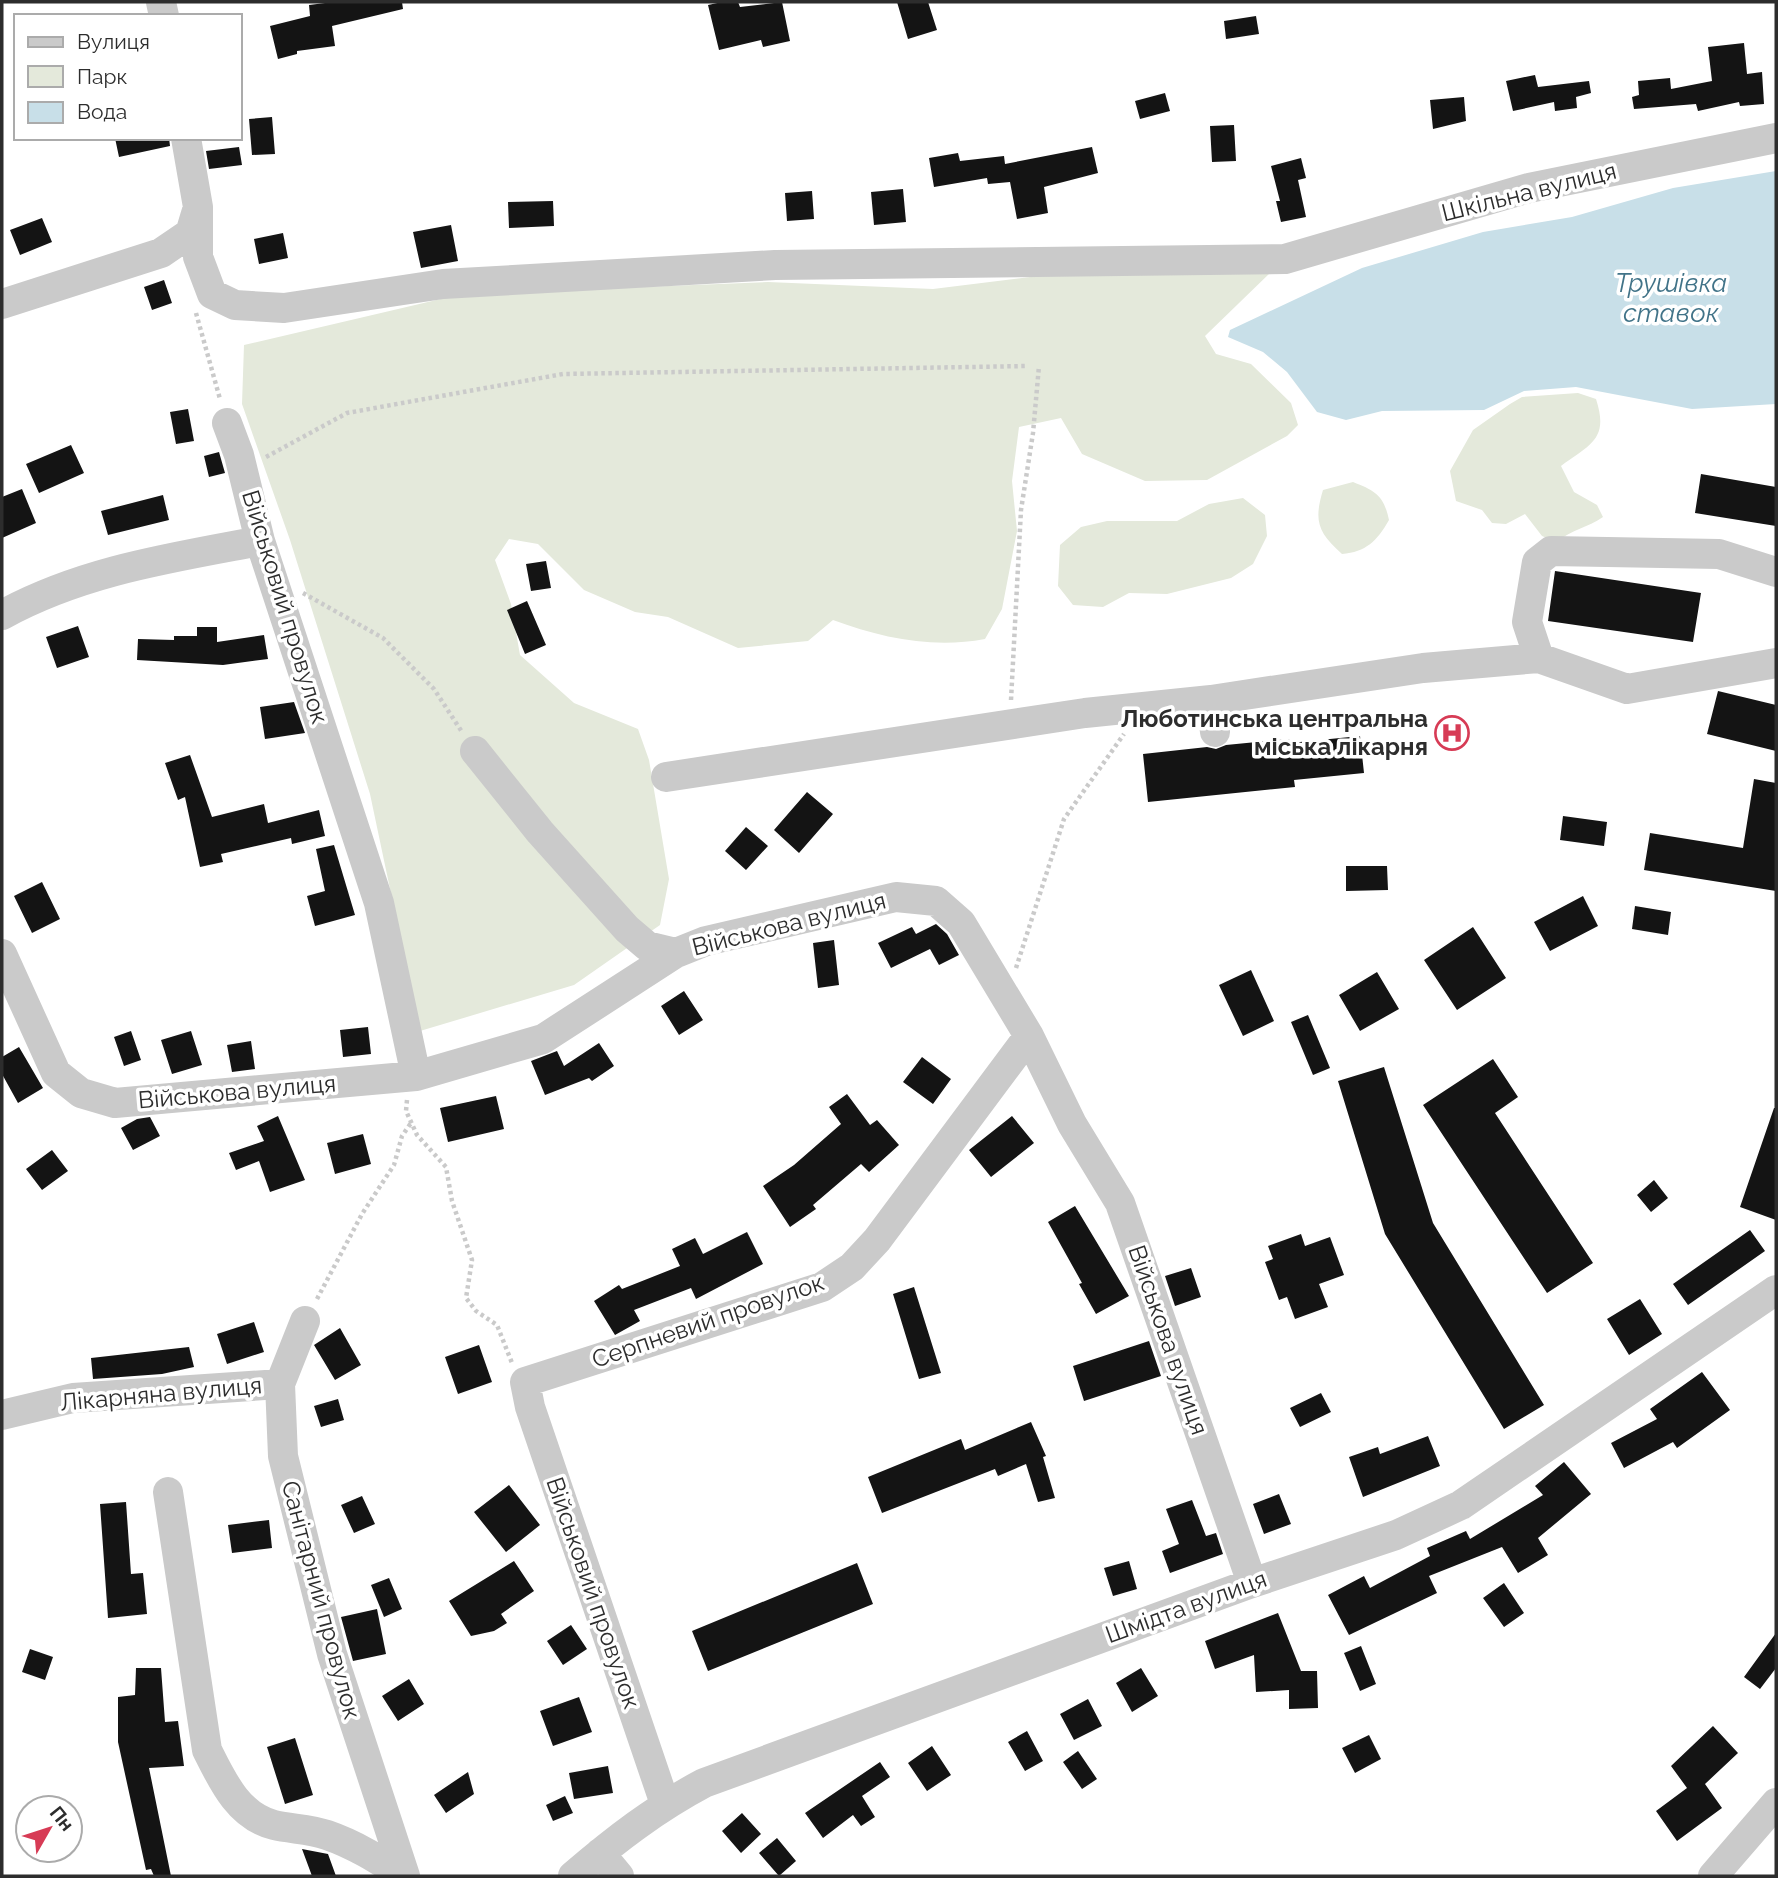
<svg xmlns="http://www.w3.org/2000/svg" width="1778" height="1878" viewBox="0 0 1778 1878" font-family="Raleway,sans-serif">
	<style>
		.green { fill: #e4e9db }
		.water { fill: #c8dfe8 }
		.building { fill: #141414 }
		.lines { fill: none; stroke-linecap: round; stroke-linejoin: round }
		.path { stroke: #cacaca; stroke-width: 4.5; stroke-dasharray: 3.5 3.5; stroke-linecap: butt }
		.minor { stroke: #cacaca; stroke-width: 30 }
		.labels { text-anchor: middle; stroke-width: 7; stroke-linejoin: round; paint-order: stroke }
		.street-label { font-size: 24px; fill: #2d2d2d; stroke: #fff }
		.poi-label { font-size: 24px; font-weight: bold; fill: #2d2d2d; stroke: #fff; text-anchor: end }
		.water-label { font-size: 26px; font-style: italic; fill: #417388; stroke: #fff }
	</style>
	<rect width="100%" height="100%" fill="#fff"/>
	<!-- green -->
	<path class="green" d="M1262,248L1271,272L1205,336L1216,354L1251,364L1291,403L1298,425L1287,436L1207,480L1145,481L1082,454L1061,418L1019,427L1012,481L1017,531L1002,609L985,639C933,649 882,638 833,620L808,641L738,648L668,617L635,612L584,590L538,544L509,539L495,560L511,604L520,655L574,703L638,729L649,760L669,879L660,925L574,985L420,1031L370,794L290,540L242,404L244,345L462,294L768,282L933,289Z
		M1578,393L1596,399C1609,439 1591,444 1561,466L1574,492L1597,505L1603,517C1587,528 1573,529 1556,542L1542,536L1525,514L1506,524L1492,523L1482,510L1456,501L1450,471L1473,430L1510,404L1522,397Z
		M1353,482C1376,491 1384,496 1389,520C1377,541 1366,552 1342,554C1317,532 1314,520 1323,490Z
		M1243,498L1265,515L1267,536L1253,564L1231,578L1167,594L1129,593L1103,607L1073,605L1058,586L1060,545L1081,527L1107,521H1177L1209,504Z"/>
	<!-- water -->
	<path class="water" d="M1776,171V404L1692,409L1576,387L1524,391L1484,410L1382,411L1346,420L1317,412L1287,372L1263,352L1228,337L1230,330L1362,268L1483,232L1572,217L1673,188Z"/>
	<!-- building -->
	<path class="building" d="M333,2H402L403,9L332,26L335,46L297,51V54L278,59L270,26L310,16L309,5Z
		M722,2H738L740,7L782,2L790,41L763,47L761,40L719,50L708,5Z
		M897,2H928L937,30L908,39Z
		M1256,16L1259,34L1226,39L1224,21Z
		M1744,43L1747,74L1762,72L1764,104L1740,106L1739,102L1698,111L1696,104L1634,109L1632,97L1639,95L1638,81L1670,78L1671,89L1712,81L1708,47Z
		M1535,75L1538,87L1589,81L1591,93L1576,97L1577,108L1555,111L1554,102L1513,111L1506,81Z
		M1165,93L1170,111L1140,119L1135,101Z
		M1464,97L1466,121L1433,129L1430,100Z
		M272,117L275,154L252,155L249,119Z
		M1234,125L1236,161L1212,162L1210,126Z
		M115,138H169L170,146L119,157Z
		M239,147L242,165L209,169L206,151Z
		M1092,147L1098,173L1044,187L1048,213L1017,219L1010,182L988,184L987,178L934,187L929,158L958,153L960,161L1004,156L1005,164Z
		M1301,158L1306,178L1298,180L1306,217L1281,222L1276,201H1280L1271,166Z
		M903,189L906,222L874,225L871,192Z
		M812,191L814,219L787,221L785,193Z
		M553,201L554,226L509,228L508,202Z
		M42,218L52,242L20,255L10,230Z
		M451,225L458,261L421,268L413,232Z
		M283,233L288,258L259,264L254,239Z
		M164,280L172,303L152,310L144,287Z
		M188,409L194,441L176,444L170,412Z
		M71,445L84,473L39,493L26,464Z
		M219,452L225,473L209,477L204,456Z
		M1701,474L1776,487V526L1695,513Z
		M22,489L36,523L2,538V497Z
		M163,495L169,520L108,535L101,511Z
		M546,561L551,588L531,591L526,564Z
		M1555,571L1701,593L1693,642L1548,621Z
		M527,601L546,645L525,654L507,610Z
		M78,626L89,657L57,668L46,637Z
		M197,627H217V642L264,635L268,659L223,665L137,660L138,639L174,640V636H197Z
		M1718,691L1776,705V751L1707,734Z
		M294,702L305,733L265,739L260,707Z
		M1360,736L1364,773L1294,780L1295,787L1148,802L1143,754L1207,747L1216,749L1226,745L1289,739L1290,743Z
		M190,755L212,817L264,804L268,823L319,810L325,836L292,844L291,838L221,854L223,862L200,867L185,797L178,800L165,763Z
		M1754,779L1776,783V891L1644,870L1650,833L1743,848Z
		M807,792L833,814L799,853L774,830Z
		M1563,816L1607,822L1604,846L1560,840Z
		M746,827L768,846L746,870L725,851Z
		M334,845L355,915L315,926L307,896L325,891L316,849Z
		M1346,866H1387L1388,890L1346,891Z
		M42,882L60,919L32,933L14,896Z
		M1583,896L1598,926L1550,951L1534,922Z
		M1635,906L1671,912L1668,935L1632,929Z
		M936,924L947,934L959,955L939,965L930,949L891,968L878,943L912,927L916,934Z
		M1473,927L1506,978L1457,1010L1424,960Z
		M834,940L839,985L818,988L813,943Z
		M1251,970L1274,1021L1243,1036L1219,985Z
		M1377,972L1399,1009L1360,1031L1339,995Z
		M684,991L703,1020L679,1035L661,1006Z
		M1308,1015L1330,1068L1313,1075L1291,1022Z
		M368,1027L371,1054L343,1057L340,1030Z
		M131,1031L141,1060L124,1066L114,1037Z
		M191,1031L202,1065L172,1074L161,1040Z
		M251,1041L255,1069L232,1072L227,1045Z
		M599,1043L614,1066L592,1081L589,1078L545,1095L531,1061L557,1051L564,1066Z
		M19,1047L43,1088L18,1103L2,1074V1057Z
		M922,1057L951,1079L933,1104L903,1082Z
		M1493,1059L1518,1097L1495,1113L1593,1263L1547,1293L1423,1105Z
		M1384,1067L1433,1223L1544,1405L1504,1429L1385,1234L1338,1081Z
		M847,1094L870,1125L877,1120L899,1145L869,1172L861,1164L813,1205L816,1209L790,1227L763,1186L794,1165L841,1124L829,1107Z
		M496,1096L504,1129L448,1142L440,1108Z
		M1774,1108H1776V1220L1740,1207Z
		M278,1116L305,1180L270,1192L259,1161L236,1170L229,1153L264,1141L257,1126Z
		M1012,1116L1034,1143L991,1177L969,1150Z
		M150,1117L160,1136L133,1150L121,1128L137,1119Z
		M363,1134L371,1164L335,1174L327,1143Z
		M52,1150L68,1171L42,1190L26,1169Z
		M1654,1180L1668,1198L1651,1212L1637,1195Z
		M1075,1206L1129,1296L1096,1314L1079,1284L1082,1283L1048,1222Z
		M1750,1230L1765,1251L1688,1305L1673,1284Z
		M747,1232L763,1264L696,1299L691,1288L634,1310L640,1321L615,1335L594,1301L619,1285L622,1289L680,1266L672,1249L695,1238L703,1254Z
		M1301,1234L1305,1246L1330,1237L1344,1275L1319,1284L1328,1307L1295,1319L1287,1297L1279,1300L1265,1262L1273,1259L1268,1246Z
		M1191,1268L1201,1297L1175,1306L1165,1276Z
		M914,1287L941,1373L919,1379L893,1294Z
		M1640,1299L1662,1334L1629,1355L1607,1319Z
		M254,1322L264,1352L227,1364L217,1334Z
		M340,1328L361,1365L335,1380L314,1345Z
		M1149,1341L1161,1376L1084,1401L1073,1366Z
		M479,1345L492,1382L458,1394L445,1357Z
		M189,1347L194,1367L162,1374L93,1379L91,1358Z
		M1702,1372L1730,1410L1677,1448L1673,1442L1624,1468L1611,1443L1657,1419L1650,1409Z
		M1321,1393L1331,1412L1300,1427L1290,1408Z
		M338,1399L344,1420L321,1427L314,1406Z
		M1031,1422L1046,1456L1043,1457L1055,1498L1038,1502L1026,1464L998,1476L995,1469L882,1513L868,1477L961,1439L965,1450Z
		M1428,1436L1440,1466L1363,1497L1349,1457L1378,1447L1380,1454Z
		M1564,1462L1591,1494L1538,1538L1548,1555L1518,1573L1502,1547L1429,1576L1437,1593L1349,1635L1328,1595L1364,1576L1370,1588L1430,1556L1427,1548L1466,1531L1470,1539L1543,1495L1535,1486Z
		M509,1485L540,1525L506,1552L474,1512Z
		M1279,1494L1291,1524L1264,1534L1253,1504Z
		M362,1496L375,1524L354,1533L341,1505Z
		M1192,1500L1206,1536L1216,1533L1223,1554L1170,1573L1162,1551L1179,1544L1166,1509Z
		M126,1502L131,1574L143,1573L147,1614L108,1618L100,1504Z
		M269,1520L272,1548L232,1553L228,1525Z
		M514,1561L534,1591L501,1614L507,1623L494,1631L471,1636L449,1601Z
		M1129,1561L1137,1589L1113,1596L1104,1568Z
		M857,1563L873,1604L708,1671L692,1631Z
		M389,1578L402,1609L384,1617L371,1585Z
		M1504,1583L1524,1613L1504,1627L1483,1598Z
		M377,1609L386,1654L353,1661L341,1617Z
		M1278,1613L1301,1671H1317L1318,1708L1289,1709V1690L1256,1692L1254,1655L1215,1669L1205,1641Z
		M571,1625L587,1649L563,1665L547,1641Z
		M1776,1633V1668L1760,1689L1744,1677Z
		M1361,1646L1376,1684L1360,1691L1344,1653Z
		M30,1649L53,1657L45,1680L22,1672Z
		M136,1668H161L165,1722L178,1721L184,1766L149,1768L171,1876H154L151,1869L146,1870L118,1742V1697L135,1695Z
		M1141,1668L1158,1696L1132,1712L1116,1683Z
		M409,1679L424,1704L398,1721L382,1696Z
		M579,1697L592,1732L553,1746L540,1711Z
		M1088,1699L1102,1726L1074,1740L1060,1714Z
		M1713,1726L1738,1753L1705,1784L1722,1808L1677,1841L1656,1811L1687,1788L1671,1766Z
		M1027,1731L1043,1761L1025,1771L1008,1742Z
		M1369,1735L1381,1759L1355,1773L1342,1748Z
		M295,1738L313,1795L285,1804L267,1747Z
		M932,1746L951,1775L927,1791L908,1763Z
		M1078,1751L1097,1779L1082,1789L1063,1762Z
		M880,1762L890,1777L862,1796L875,1817L861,1826L853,1815L823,1838L805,1813Z
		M608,1766L613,1793L574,1799L569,1773Z
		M468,1772L474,1794L446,1813L434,1795Z
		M565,1796L573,1813L553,1821L546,1805Z
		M742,1813L761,1834L741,1853L722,1831Z
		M777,1838L796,1861L779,1876L759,1853Z
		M302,1849L328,1854L336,1876H312Z"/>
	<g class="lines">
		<!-- path -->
		<path class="path" d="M196,313L220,399
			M266,457L347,413L563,374L1027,366
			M303,593L383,638L434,689L462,732
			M1011,700L1021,510L1033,433L1039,366
			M1016,968L1064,819L1124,734
			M407,1100L406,1111L417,1135L446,1167L452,1201L472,1260L466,1298L476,1311L497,1325L512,1363
			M317,1299L362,1214L394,1165L402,1136L411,1123"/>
		<!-- minor -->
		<path class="minor" d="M161,2L164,16
			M186,138L198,207L192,227
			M198,207V257L212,294L235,305L284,308L443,284L775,265L1285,259L1529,188L1776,138
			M2,304L161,253L186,236
			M227,423L239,455L260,541L379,903L416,1076
			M2,615C82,571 170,558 260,541
			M1539,658L1527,622L1537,562L1551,551L1719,554L1776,572
			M1215,732L1211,700L1423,668L1539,658L1627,689L1776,663
			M475,751L540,832L627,929L647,946L676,953
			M666,777L1085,713L1211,700
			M2,954L56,1073L81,1093L115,1103L416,1076L543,1039L676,953L706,941L896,897L936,901L961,923L1029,1036L1072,1124L1120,1203L1252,1583
			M305,1321L280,1384L283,1456L332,1654L405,1876
			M2,1415L73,1398L280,1384
			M168,1492L207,1750C222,1780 238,1816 274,1825C291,1829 310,1829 327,1835C356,1845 379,1860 404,1876
			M665,1804L530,1407L525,1382L822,1287L852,1267L877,1240L1029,1036
			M600,1853L619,1876
			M573,1876C615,1840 655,1809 704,1783L1252,1583L1396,1535L1461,1505L1776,1290
			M1713,1876L1776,1803"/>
	</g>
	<!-- icons -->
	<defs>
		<g id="hospital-ring" transform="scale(1.75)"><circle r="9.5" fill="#fff" stroke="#d73b55" stroke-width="1.5"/><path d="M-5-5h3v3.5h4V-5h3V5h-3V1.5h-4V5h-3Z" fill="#d73b55"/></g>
	</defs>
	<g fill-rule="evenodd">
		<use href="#hospital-ring" x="1452" y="733"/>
	</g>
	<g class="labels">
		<!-- street labels -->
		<g class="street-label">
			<text transform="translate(1529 192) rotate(-14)" y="8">Шкільна вулиця</text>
			<text transform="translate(285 607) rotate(73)" y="8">Військовий провулок</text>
			<text transform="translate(789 924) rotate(-14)" y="8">Військова вулиця</text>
			<text transform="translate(237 1092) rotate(-5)" y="8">Військова вулиця</text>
			<text transform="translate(708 1321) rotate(-19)" y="8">Серпневий провулок</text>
			<text transform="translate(1168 1340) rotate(71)" y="8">Військова вулиця</text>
			<text transform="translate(161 1394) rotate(-5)" y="8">Лікарняна вулиця</text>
			<text transform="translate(593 1593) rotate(71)" y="8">Військовий провулок</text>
			<text transform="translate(321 1600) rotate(75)" y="8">Санітарний провулок</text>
			<text transform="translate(1186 1607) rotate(-20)" y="8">Шмідта вулиця</text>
		</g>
		<!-- poi labels -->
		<g class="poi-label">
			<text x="1428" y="727">Люботинська центральна<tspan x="1428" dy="28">міська лікарня</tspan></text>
		</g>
		<!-- water labels -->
		<g class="water-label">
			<text x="1671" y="292">Трушівка<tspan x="1671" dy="30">ставок</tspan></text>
		</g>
	</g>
	<!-- border -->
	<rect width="1778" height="1878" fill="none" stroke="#2d2d2d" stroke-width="7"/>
	<!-- legend -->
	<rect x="14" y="14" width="228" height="126" fill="#ffffff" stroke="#ababab" stroke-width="2"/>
	<rect x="28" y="37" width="35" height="10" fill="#cacaca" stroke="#ababab" stroke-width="2"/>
	<text x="77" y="49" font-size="21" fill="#2d2d2d">Вулиця</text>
	<rect x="28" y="66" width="35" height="21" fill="#e4e9db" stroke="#ababab" stroke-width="2"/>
	<text x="77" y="84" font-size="21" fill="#2d2d2d">Парк</text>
	<rect x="28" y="102" width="35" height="21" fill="#c8dfe8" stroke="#ababab" stroke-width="2"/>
	<text x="77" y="119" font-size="21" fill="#2d2d2d">Вода</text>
	<!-- north arrow -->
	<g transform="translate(49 1829) rotate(51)"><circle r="33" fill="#ffffff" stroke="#ababab" stroke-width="2"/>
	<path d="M0-5L12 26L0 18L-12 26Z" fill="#d73b55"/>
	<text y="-10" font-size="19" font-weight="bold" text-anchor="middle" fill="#2d2d2d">Пн</text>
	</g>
</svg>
